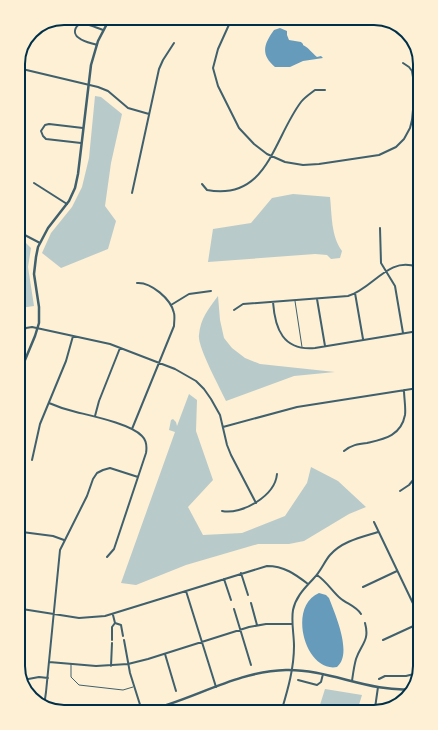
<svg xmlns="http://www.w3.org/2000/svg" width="438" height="730" viewBox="0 0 438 730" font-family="'Fira Sans Condensed',sans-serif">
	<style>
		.green { fill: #b9caca }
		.water { fill: #669bbc }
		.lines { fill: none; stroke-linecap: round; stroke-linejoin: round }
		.service { stroke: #3f606c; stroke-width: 1 }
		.minor { stroke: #3f606c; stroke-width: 2 }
		.tertiary { stroke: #3f606c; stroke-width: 2.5 }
		.rim { fill: none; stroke: #003049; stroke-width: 2 }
	</style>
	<rect width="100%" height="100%" fill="#fdf0d5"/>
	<!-- green -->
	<path class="green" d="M95,96L101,97L122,114L111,163L105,206L116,221L108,249L61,268L42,253L51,233L72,207L82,187L89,158Z
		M293,194L330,197C332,215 331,236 342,251L340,258L331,259L327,255L315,254L208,262L213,229L251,223L272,198Z
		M19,239L25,242L31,248L28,267L34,306L20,308Z
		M218,296L220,320L224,338L232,348L245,358L260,364L335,372L294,376L226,401C220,388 197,346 199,335C200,319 209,308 218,296Z
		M189,394L197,400L196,431L213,480L188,507L203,535L242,533L285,516L307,483L311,467L338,481L366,507L349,514L304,541L289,544H258L186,565L136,585L121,583L175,432L169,430L171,420L173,419L176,422L177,426Z
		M325,689L362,695L358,708H319Z"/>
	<!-- water -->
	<path class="water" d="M280,28L287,31V35L289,40L301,42L303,44V45C309,48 312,53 317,57L321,56L323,58L303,61L290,67H275C260,54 264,44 274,30Z
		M319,593L326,595L329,598C335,614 353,654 337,667C305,673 287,606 319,593Z"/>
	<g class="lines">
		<!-- service -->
		<path class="service" d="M295,301L302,347
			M71,664V677L79,685L123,690L133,687"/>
		<!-- minor -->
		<path class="minor" d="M232,18L218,49L213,68L218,86L239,128L254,144L267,154L285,162L303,165L319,164L379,155L396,147L404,139L410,128L412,120L415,89L412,71L409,67L403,63
			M97,45C91,43 84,42 79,38C71,33 76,22 85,24C91,25 97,28 103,30
			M18,68L98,87L108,91L128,108L149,114
			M411,124L416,125
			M81,143L46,139L43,136L41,131L45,125L49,124L83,128
			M34,183L67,204
			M202,184L207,190C268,201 273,139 301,102C305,97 310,94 315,90H325
			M132,193L159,69L163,60L174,43
			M380,228L381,263L395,286L403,333
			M19,232L40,243
			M355,293L363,339
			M317,299L325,346
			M273,302C275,329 283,351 315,348L418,331
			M171,305L189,294L211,291
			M234,310L243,304L348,296C373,289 388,256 417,267
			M20,335L26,328L32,327L110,344L175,369L196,381L204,389L211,399L220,415L227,445L231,455L256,503
			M49,403C58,407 67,410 76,412C92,416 131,424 142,436C147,441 147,447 146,453L114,549L107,557
			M95,416L99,401L120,348
			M223,427L297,407L418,388
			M132,429L174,326C174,322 175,317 174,313C171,299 151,282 137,283
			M344,451C351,445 358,444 367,443C384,439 401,436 405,415C406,408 404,398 404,390
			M32,460L40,424L66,361L73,336
			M400,491L409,485L419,473
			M222,511C242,515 275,496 277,474
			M374,522L420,618
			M22,532L53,536L64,540
			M241,573L248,595
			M317,575C327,582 332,591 340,598C347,604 356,606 361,614
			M224,579L231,600
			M363,587L397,571
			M186,591L216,687
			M251,603L257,625
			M22,609L79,618L105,616L267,566C284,566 295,574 308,584
			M234,609L251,665
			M113,615L115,623
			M112,640V627L115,623L121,625L123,636
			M124,640L130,673L142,711
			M383,640L420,623
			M165,654L176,691
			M49,662L96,666L128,664L148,659L249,627L266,624H292
			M111,666L112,643
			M379,679L385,676H406L418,673
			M23,680L39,677L48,678
			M298,680L317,685L321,682L323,674
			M352,681C353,674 354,666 356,659C361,644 370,641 365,623
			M44,706L46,692L60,550L87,496L93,479L97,473L103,470L110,468L138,477
			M282,708L286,709
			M375,708L378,687
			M282,709C288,689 294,668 294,646C294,634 291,622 293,610C296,596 305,588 314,578C321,571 324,562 330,555C342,541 362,537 378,532"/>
		<!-- tertiary -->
		<path class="tertiary" d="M20,372L35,336L39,323V307L34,274L36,257L38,247L48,228L69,201L75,188L78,174L91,65L98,41L110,18
			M37,702L98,711
			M146,711C193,700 237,671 286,670C329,669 370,693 413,689"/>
	</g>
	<!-- crop -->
	<path d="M0 0H438V730H0ZM64 25H374A39 39 0 0 1 413 64V666A39 39 0 0 1 374 705H64A39 39 0 0 1 25 666V64A39 39 0 0 1 64 25Z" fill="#fdf0d5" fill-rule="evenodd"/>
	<path class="rim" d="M64 25H374A39 39 0 0 1 413 64V666A39 39 0 0 1 374 705H64A39 39 0 0 1 25 666V64A39 39 0 0 1 64 25Z"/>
</svg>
